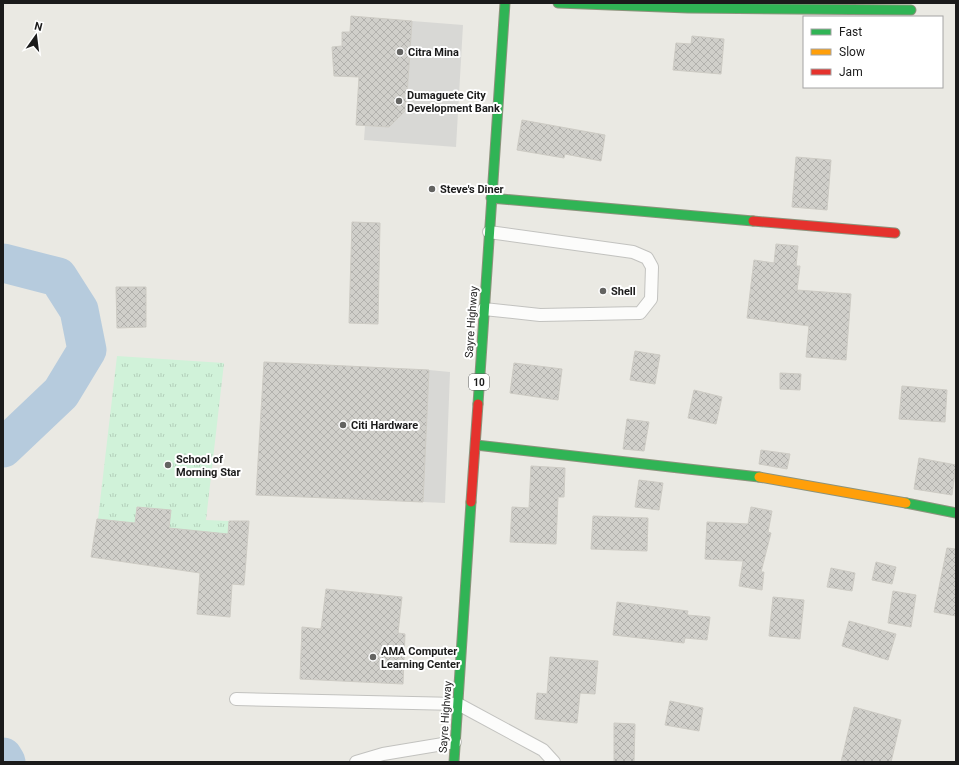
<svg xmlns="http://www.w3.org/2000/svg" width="959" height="765" viewBox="0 0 959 765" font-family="Roboto,sans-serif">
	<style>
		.park { fill: url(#park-tufts) }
		.parking { fill: #d8d8d5 }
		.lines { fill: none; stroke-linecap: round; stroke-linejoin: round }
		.river { stroke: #b6cbdd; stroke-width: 39 }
		.building { fill: url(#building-cross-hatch); stroke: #cdcbc4 }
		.lane-casing { stroke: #c2c2bf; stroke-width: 14 }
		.fast-casing { stroke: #8c937c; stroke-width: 11 }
		.slow-casing { stroke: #8c937c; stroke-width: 11 }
		.jam-casing { stroke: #8c937c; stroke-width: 11 }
		.lane { stroke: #fcfcfb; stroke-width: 12 }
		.fast { stroke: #30b455; stroke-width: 9 }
		.slow { stroke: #ff9f0a; stroke-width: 9 }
		.jam { stroke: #e5322d; stroke-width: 9 }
		.poi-dot { fill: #636361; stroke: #fff; stroke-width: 1.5 }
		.labels { text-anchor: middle; stroke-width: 4; stroke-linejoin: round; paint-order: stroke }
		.shield { fill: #fff; stroke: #5f5f5f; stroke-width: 1 }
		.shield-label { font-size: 10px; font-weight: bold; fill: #1b1b1b }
		.poi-label { font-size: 11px; font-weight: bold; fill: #1b1b1b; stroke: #fff; text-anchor: start }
		.street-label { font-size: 11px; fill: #1b1b1b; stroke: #fff }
	</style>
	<defs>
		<pattern id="park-tufts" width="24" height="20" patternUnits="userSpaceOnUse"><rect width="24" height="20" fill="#d0f2d9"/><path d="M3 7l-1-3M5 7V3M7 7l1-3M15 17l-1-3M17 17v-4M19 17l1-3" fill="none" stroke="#b2cfba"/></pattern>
		<pattern id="building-cross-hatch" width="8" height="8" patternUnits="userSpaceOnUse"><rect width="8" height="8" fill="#d0cfca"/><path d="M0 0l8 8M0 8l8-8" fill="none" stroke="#b2b1ad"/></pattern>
	</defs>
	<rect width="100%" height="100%" fill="#eae9e3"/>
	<!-- park -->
	<path class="park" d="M117,356L224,363L206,520L229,521L224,583L201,573L169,528L171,511L137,507L135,523L98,519Z"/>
	<!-- parking -->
	<path class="parking" d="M412,21L463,25L456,147L364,140L365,126L389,127L406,110Z
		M429,370L450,372L445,503L423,502Z"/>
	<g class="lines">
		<!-- river -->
		<path class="river" d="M3,263L58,277L79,310L87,350L61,393L3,448
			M3,757L6,762"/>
	</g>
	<!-- building -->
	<path class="building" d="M351,16L412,21L406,110L389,127L356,125L359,77L334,76L332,47L342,46V32H350Z
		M692,36L724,39L721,74L673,70L676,43L691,44Z
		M522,120L605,135L601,161L565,154L564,158L517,150Z
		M796,157L831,160L827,210L792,207Z
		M352,222L380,223L378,324L349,323Z
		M776,244L798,246L796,266H800L797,290L851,294L846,360L806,357L809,326L747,318L754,260L774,263Z
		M116,287H146V327L117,328Z
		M635,351L660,355L655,384L630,380Z
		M264,362L429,370L423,502L256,495Z
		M514,363L562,369L558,400L510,393Z
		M780,373L801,374L800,390L780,389Z
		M902,386L947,390L945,422L899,419Z
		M694,390L722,397L716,424L688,418Z
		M627,419L649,422L644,451L623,449Z
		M761,450L790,454L787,469L759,464Z
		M919,458L956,465L952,495L914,489Z
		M531,466L565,468L564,497H558L556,544L510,542L512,507L529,508Z
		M639,480L663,483L659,510L635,507Z
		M137,507L171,510L169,528L228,534L229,521H249L244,585L232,584L230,617L197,614L200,573L91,557L97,519L135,523Z
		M751,507L772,511L768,532L771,533L761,572H764L762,590L739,586L743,561L705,559L707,522L748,524Z
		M593,516L648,518L647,551L591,549Z
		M947,548L956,549V616L934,612Z
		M876,562L896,567L892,584L872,580Z
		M831,568L855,573L852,591L827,587Z
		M326,589L402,597L398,633L405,634L403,684L300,679L302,627L321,629Z
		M893,591L916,595L911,627L888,623Z
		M773,597L804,600L800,639L769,636Z
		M617,602L688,611L687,615L710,617L707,640L685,638L684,643L613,635Z
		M849,621L896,634L888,660L842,646Z
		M550,657L598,661L595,694L580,693L577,723L535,719L537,693L547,694Z
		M670,701L703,708L699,731L665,725Z
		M854,707L901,720L891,762H841Z
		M614,723L635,724L634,762H614Z"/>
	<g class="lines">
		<!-- lane casing -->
		<g class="lane-casing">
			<path id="lane" d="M484,309L540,315L640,313L651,299L652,267L647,258L633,252L489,232
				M236,699L458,704L543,750L554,762
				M356,762L383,754L455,742"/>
		</g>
		<!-- fast casing -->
		<g class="fast-casing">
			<path id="fast" d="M558,3L688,8L911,10
				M491,198L753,221
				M478,404L505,3
				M476,445L759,477
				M906,503L956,513
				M454,762L471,502"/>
		</g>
		<!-- slow casing -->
		<g class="slow-casing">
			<path id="slow" d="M759,477L906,503"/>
		</g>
		<!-- jam casing -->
		<g class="jam-casing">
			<path id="jam" d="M753,221L895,233
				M471,502L478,404"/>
		</g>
		<!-- lane -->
		<use href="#lane" class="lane"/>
		<!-- fast -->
		<use href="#fast" class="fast"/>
		<!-- slow -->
		<use href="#slow" class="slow"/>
		<!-- jam -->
		<use href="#jam" class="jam"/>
	</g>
	<!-- markers -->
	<g class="poi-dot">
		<circle cx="400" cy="52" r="4"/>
		<circle cx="399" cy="101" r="4"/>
		<circle cx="432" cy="189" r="4"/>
		<circle cx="603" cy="291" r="4"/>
		<circle cx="343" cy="425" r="4"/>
		<circle cx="168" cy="465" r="4"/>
		<circle cx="373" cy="657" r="4"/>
	</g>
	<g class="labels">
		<!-- shield labels -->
		<rect class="shield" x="469" y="374" width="20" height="16" rx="3"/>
		<g class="shield-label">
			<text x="479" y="386">10</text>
		</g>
		<!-- poi labels -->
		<g class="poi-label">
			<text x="408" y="56">Citra Mina</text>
			<text x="407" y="99">Dumaguete City<tspan x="407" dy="13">Development Bank</tspan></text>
			<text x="440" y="193">Steve's Diner</text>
			<text x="611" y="295">Shell</text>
			<text x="351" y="429">Citi Hardware</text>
			<text x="176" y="463">School of<tspan x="176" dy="13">Morning Star</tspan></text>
			<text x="381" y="655">AMA Computer<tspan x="381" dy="13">Learning Center</tspan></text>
		</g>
		<!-- street labels -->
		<g class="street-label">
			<text transform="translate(471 322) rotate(-86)" y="4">Sayre Highway</text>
			<text transform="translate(445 717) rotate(-86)" y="4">Sayre Highway</text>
		</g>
	</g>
	<!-- border -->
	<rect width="959" height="765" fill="none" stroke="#1b1b1b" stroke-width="8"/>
	<!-- legend -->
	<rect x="803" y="16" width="140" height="72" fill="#ffffff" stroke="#a4a4a4"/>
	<rect x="811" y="29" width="20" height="6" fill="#30b455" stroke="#a4a4a4"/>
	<text x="839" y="36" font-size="12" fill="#1b1b1b">Fast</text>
	<rect x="811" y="49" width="20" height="6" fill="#ff9f0a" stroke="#a4a4a4"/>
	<text x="839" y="56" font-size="12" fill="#1b1b1b">Slow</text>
	<rect x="811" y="69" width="20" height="6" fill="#e5322d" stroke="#a4a4a4"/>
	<text x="839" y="76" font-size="12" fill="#1b1b1b">Jam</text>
	<!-- north arrow -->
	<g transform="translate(36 36) rotate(14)" stroke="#ffffff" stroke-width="3" paint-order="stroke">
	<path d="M0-3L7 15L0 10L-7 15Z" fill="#1b1b1b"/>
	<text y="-6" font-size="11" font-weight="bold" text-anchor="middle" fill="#1b1b1b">N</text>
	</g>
</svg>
